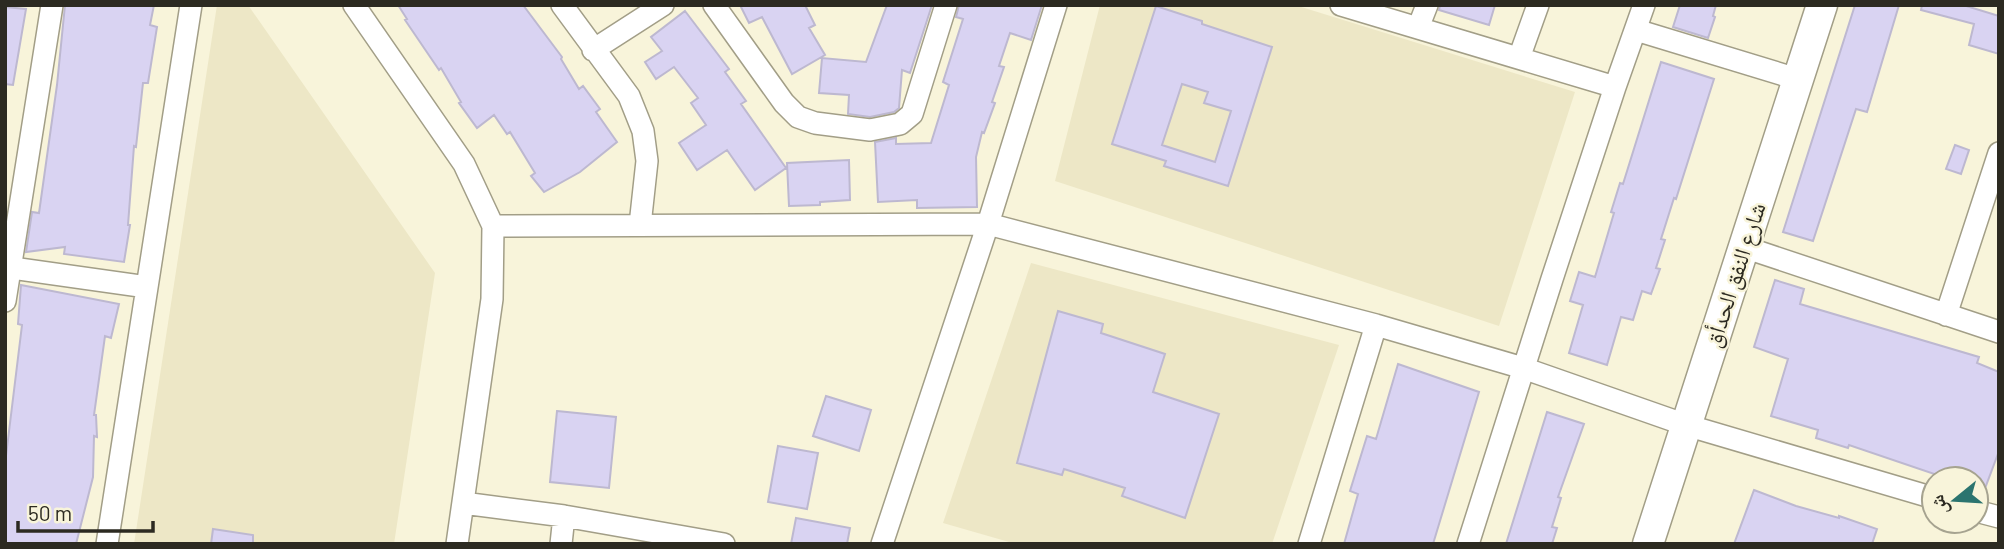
<svg xmlns="http://www.w3.org/2000/svg" width="2004" height="549" viewBox="0 0 2004 549" font-family="Barlow,'Noto Naskh Arabic',sans-serif">
	<style>
		.built { fill: #ede7c6 }
		.building { fill: #d9d3f2; stroke: #bdb8d0; stroke-width: 2; fill-rule: evenodd }
		.lines { fill: none; stroke-linecap: round; stroke-linejoin: round }
		.minor-casing { stroke: #a29e87; stroke-width: 24 }
		.secondary-casing { stroke: #a29e87; stroke-width: 33 }
		.minor { stroke: #fff; stroke-width: 21 }
		.secondary { stroke: #fff; stroke-width: 30 }
		.labels { text-anchor: middle; stroke-width: 5; stroke-linejoin: round; paint-order: stroke }
		.street-label { font-size: 23px; fill: #2c2a21; stroke: #f8f4da }
	</style>
	<rect width="100%" height="100%" fill="#f8f4da"/>
	<!-- built -->
	<path class="built" d="M217,5H248L435,273L394,544H134Z
		M1100,5H1295L1575,92L1499,326L1055,181Z
		M1031,263L1339,345L1272,544H1016L943,523Z"/>
	<!-- building -->
	<path class="building" d="M65,5H154L150,25L157,27L148,83H143L136,147L134,146L128,225H130L124,262L64,254L65,247L26,252L32,212L39,213L57,85Z
		M398,5H523L562,57L561,59L579,89L583,86L600,109L596,112L617,142L580,172L544,192L531,176L535,173L510,132L507,134L494,115L477,128L459,103L461,102L441,68L439,70L405,20L407,19Z
		M740,5H805L815,25L809,28L825,55L792,74L762,17L749,23Z
		M887,5H932L910,73L902,70L899,108L894,112L870,117L848,114L849,95L819,93L822,58L866,62Z
		M959,5H1042L1031,40L1010,33L999,66L1004,67L992,102L995,103L984,133L982,132L976,157L977,207L917,208V200L878,202L875,142L896,138V144L931,143L949,85L943,82L963,19L956,17Z
		M1440,5H1495L1489,25L1439,10Z
		M1680,5H1716L1713,16L1715,17L1708,38L1673,27Z
		M1855,5H1899L1867,112L1856,109L1813,241L1783,232Z
		M1922,5H1963L1999,16V54L1969,45L1974,24L1921,10Z
		M1156,6L1202,21V24L1272,47L1228,186L1164,166L1166,161L1112,144ZM1182,84L1208,92L1204,103L1231,111L1215,162L1162,145Z
		M5,7L26,9L13,85L5,84Z
		M685,11L729,69L725,72L746,101L741,104L786,168L755,190L727,150L697,170L679,143L706,125L691,103L698,98L674,67L656,79L645,62L662,51L651,37Z
		M1661,62L1714,79L1676,199L1674,198L1661,239L1665,240L1656,268L1660,269L1651,294L1642,291L1633,320L1621,317L1607,365L1569,353L1583,305L1570,301L1579,272L1595,277L1614,213L1611,212L1620,183L1623,184Z
		M1955,145L1969,150L1961,174L1946,169Z
		M849,160L850,200L820,202V205L789,206L787,163Z
		M1775,280L1804,289L1800,304L1979,357L1977,363L1999,372V451L1981,499L1976,498V479H1949L1849,445L1848,448L1816,438L1818,430L1771,416L1788,359L1754,347Z
		M21,285L119,304L111,338L105,336L94,415H96L97,437L94,436L93,477L76,544H5V464L22,325L18,324Z
		M1058,311L1103,324L1101,333L1165,354L1153,392L1219,414L1185,518L1122,496L1125,488L1064,469L1062,475L1017,463Z
		M1398,364L1479,392L1433,544H1344L1358,494L1350,491L1367,436L1376,439Z
		M826,396L871,410L859,451L813,436Z
		M557,411L616,417L609,488L550,482Z
		M1547,412L1584,424L1558,497L1561,498L1552,527L1557,528L1552,544H1506Z
		M778,446L818,453L807,509L768,502Z
		M1754,490L1796,506L1839,518V516L1877,529L1872,544H1734Z
		M796,518L850,528L847,544H791Z
		M213,529L253,535V544H211Z"/>
	<g class="lines">
		<!-- minor casing -->
		<g class="minor-casing">
			<path id="minor" d="M354,5L464,164L493,226L492,299L457,544
				M562,5L629,96L643,131L647,161L640,225
				M714,5L784,103L798,117L815,123L870,130L900,124L912,114L946,5
				M1341,5L1615,87
				M1418,28L1427,5
				M1636,30L1797,79
				M593,50L663,5
				M1519,58L1538,5
				M493,226L988,224L1376,325L1523,368L1686,425L1934,498
				M1744,247L1999,332
				M5,267L147,287
				M5,301L52,5
				M1946,315L1999,153
				M463,503L564,516L724,544
				M1976,511L1999,517
				M107,544L191,5
				M561,544L564,516
				M882,544L988,224L1056,5
				M1309,544L1376,325
				M1468,544L1552,279L1615,87L1644,5"/>
		</g>
		<!-- secondary casing -->
		<g class="secondary-casing">
			<path id="secondary" d="M1648,544L1822,5"/>
		</g>
		<!-- minor -->
		<use href="#minor" class="minor"/>
		<!-- secondary -->
		<use href="#secondary" class="secondary"/>
	</g>
	<g class="labels">
		<!-- street labels -->
		<g class="street-label">
			<text transform="translate(1735 275) rotate(-72)" y="8">شارع النفق الحدأق</text>
		</g>
	</g>
	<!-- border -->
	<rect width="2004" height="549" fill="none" stroke="#2c2a21" stroke-width="14"/>
	<!-- north arrow -->
	<g transform="translate(1955 500) rotate(252)"><circle r="33" fill="#f8f4da" stroke="#a6a390" stroke-width="2"/>
	<path d="M0-5L12 26L0 18L-12 26Z" fill="#2b746f"/>
	<text y="-10" font-size="19" font-weight="bold" text-anchor="middle" fill="#2c2a21">ش</text>
	</g>
	<!-- scale -->
	<path d="M18 521v10h135v-10" fill="none" stroke="#2c2a21" stroke-width="3.5"/>
	<text x="28" y="521" font-size="21" fill="#2c2a21" stroke="#f8f4da" stroke-width="5" paint-order="stroke">50 m</text>
</svg>
